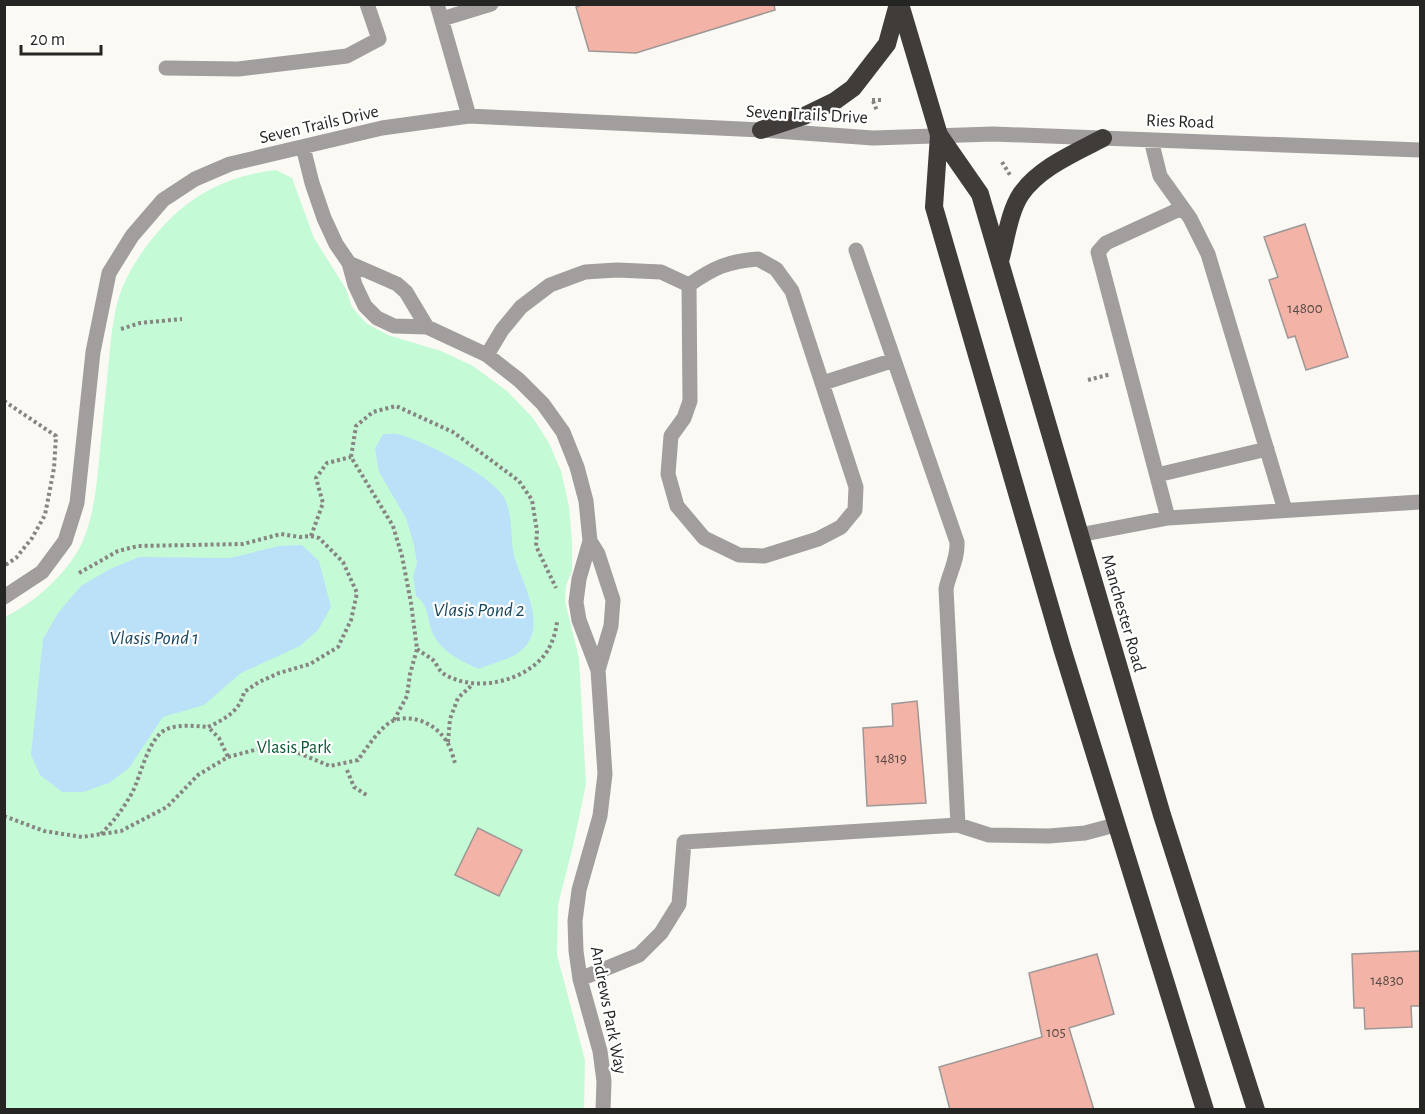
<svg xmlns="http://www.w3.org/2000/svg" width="1425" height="1114" viewBox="0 0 1425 1114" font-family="'Alegreya Sans',sans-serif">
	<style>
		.green { fill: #c5fad6 }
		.water { fill: #bbe1f9 }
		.building { fill: #f3b3a7; stroke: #9d9897; stroke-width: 1.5 }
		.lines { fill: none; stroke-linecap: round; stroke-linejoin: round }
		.path { stroke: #868581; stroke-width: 4; stroke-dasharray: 3 3; stroke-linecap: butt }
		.minor { stroke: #a19e9d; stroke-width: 15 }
		.highway { stroke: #403c3a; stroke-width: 18 }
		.labels { text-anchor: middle; stroke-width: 4.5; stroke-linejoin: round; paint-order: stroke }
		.number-label { font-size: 15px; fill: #584844 }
		.street-label { font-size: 18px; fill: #252523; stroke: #fff }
		.park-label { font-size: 18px; fill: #095731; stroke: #fff }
		.water-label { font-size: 20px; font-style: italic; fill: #1a475f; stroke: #fff }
	</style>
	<rect width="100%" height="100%" fill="#fbf9f4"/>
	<!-- green -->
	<path class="green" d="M276,170L292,178L314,238L346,289L352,307L366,323L388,335L441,351L473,366L507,391L533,418L549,443L561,471L569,506L572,542V571L566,586L565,601L579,658L586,784L573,846L558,905L557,955L585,1060L584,1109L5,1110V617C35,602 67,574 82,543C95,513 97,481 100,450C103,419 106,389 109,359C111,338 114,308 122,288C133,263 149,240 168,221C199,190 234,175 276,170Z"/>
	<!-- water -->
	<path class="water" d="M383,434C389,434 396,433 401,435C426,442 493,476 505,499C514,518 509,543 516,562C527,593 553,638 509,658C499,662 488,665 479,669C461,661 442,652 433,634C426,618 430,606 416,596L413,576L417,563L414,545L406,518L379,472L375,449Z
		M302,545L319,561L331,607L318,630L300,646L241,673L204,705L163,717L129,768L109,783L83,792H62L40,775L31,755L43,639L58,613L81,586L110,569L139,557L230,558L279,546Z"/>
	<!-- building -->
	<path class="building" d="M585,4H774L775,10L636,53L589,51L576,7Z
		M1305,224L1348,357L1306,370L1295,336L1288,338L1269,280L1278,277L1264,237Z
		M917,701L926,803L867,806L863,728L893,726L892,704Z
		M478,828L522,850L499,896L455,875Z
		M1420,951V1006H1411L1412,1027L1365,1029L1364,1008H1354L1352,954Z
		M1097,954L1114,1014L1069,1028L1094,1110H950L939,1067L1042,1037L1029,973Z"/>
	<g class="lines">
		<!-- path -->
		<path class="path" d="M872,100H882
			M873,101L877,111
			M1002,162L1010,175
			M121,329L140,323L182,319
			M1088,380L1111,374
			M4,401L56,436L54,468L45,515L32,538L16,558L4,566
			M311,536L323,503L316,478L327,463L351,457
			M79,573L118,551L138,546L243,544L281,534L300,537L311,536L319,538L343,562L357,593L351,620L338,647L310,664L279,673L259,682L244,692C240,711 225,719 208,727L219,738L228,757
			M417,649C422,653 428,656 433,660C437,664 439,671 444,674C475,693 525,682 546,653C552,644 556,632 557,622
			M394,720L407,696L410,674L417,649L411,603L402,556L393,526L351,457L356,426L373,412L396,406L453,432L519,481L532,500L537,531L536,546L556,588
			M448,742L450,719L458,698L472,685
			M347,770L354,787L368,796
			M4,816L44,831L82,837L121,831L167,807L198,775L228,757L258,749L291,750L330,766L358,760C366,749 382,724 395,720C415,714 437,725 447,742C451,748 453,757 455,763
			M101,834C114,821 123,809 132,793C141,776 148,737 167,729C180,724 194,726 208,727"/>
		<!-- minor -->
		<path class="minor" d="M437,4L469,116
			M442,19L491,4
			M166,68L238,69L347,56L379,39L367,4
			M1151,140L1160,176L1190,218L1208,254L1285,510
			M303,147L312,183L324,218L336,244L349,263L355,285L365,306L377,318L394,326L427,327L487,355L519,380L543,404L563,432L577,467L586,501L590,541L598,554L613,600L611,626L598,670
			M856,250L957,542C958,560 949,573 946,589L958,825
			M758,259L776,269L792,291L856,487L855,510L841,527L818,539L764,556L739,555L704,538L677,506L668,474L671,436L684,418L690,401L689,285C713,268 728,261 758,259Z
			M349,263L397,284L406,292L427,327
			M487,355L502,330L521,307L550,285L585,272L617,270L661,272L689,285
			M823,383L894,360
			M1157,475L1267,449
			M1168,518L1098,252L1106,243L1182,208
			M1079,535L1168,518L1420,502
			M590,541L579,579L576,602L579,620L598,670L605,774L600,816L579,890L575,921L576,951L580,979L600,1051L604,1081L603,1110
			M4,597L42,572L65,541L77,503L93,352L109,273L132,236L163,200L195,179L230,164L382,128L469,116L761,130L873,138L993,134L1420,150
			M580,979L639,955L661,933L679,904L684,842L958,825L989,835L1049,836L1085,833L1115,825"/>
		<!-- highway -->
		<path class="highway" d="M900,4L939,135L980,194L1162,815L1256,1110
			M761,130L804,116L835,101L853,88L887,44L898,4
			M939,135L934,207L1062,648L1205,1110
			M1000,261C1006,240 1009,212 1021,194C1040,167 1075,153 1103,138"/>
	</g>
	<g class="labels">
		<!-- number labels -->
		<g class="number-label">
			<text x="1305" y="313">14800</text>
			<text x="891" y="763">14819</text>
			<text x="1387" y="985">14830</text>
			<text x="1056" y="1037">105</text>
		</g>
		<!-- street labels -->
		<g class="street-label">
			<text transform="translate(807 114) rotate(3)" y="6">Seven Trails Drive</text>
			<text transform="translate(1180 121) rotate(2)" y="6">Ries Road</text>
			<text transform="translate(319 124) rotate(-13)" y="6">Seven Trails Drive</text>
			<text transform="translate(1124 613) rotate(74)" y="6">Manchester Road</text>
			<text transform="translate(609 1010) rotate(79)" y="6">Andrews Park Way</text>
		</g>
		<!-- park labels -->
		<g class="park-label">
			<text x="294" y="753">Vlasis Park</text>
		</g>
		<!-- water labels -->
		<g class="water-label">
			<text x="479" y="616">Vlasis Pond 2</text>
			<text x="154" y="644">Vlasis Pond 1</text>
		</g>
	</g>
	<!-- border -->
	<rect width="1425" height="1114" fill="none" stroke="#252523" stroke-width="12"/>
	<!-- scale -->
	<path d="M21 45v9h80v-9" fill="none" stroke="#252523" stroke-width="3"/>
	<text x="30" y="45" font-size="18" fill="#252523" stroke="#ffffff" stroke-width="4.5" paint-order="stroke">20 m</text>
</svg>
